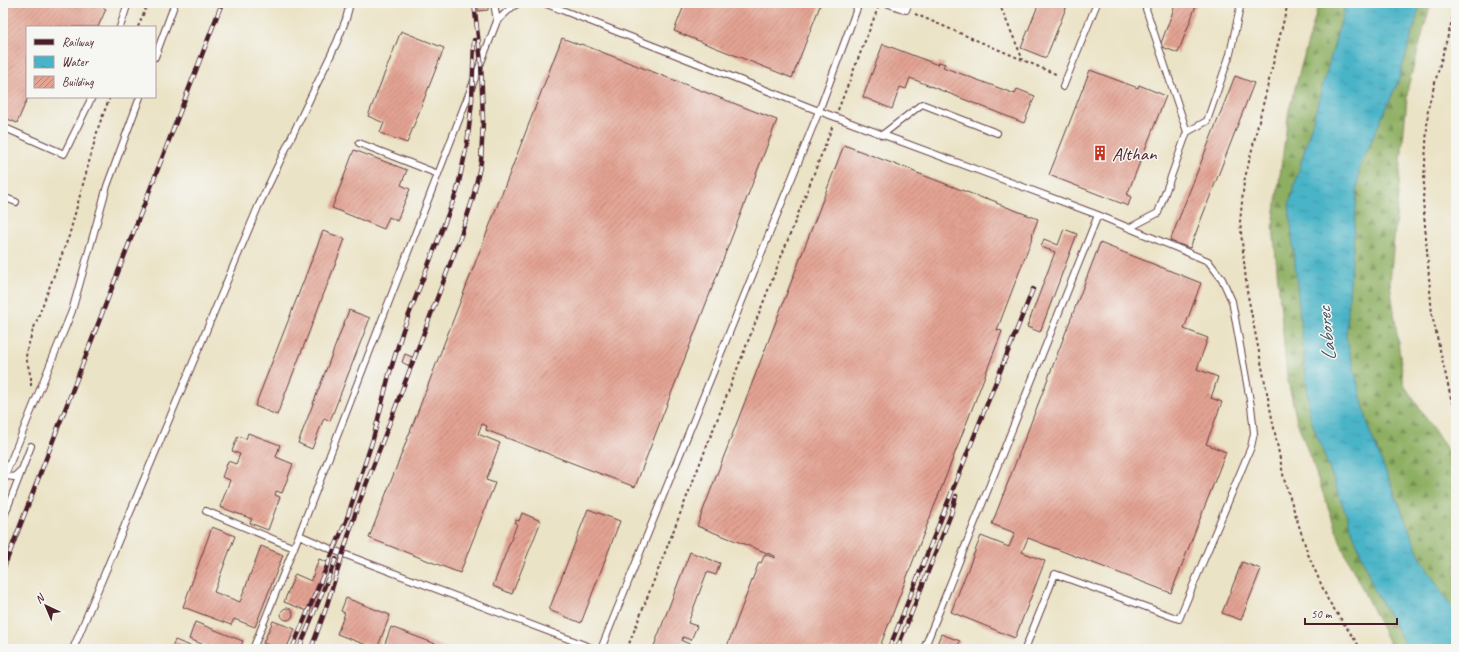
<svg xmlns="http://www.w3.org/2000/svg" width="1459" height="652" viewBox="0 0 1459 652" font-family="Caveat,sans-serif">
	<style>
		.forest { fill: url(#forest-firs); stroke: #6c6746 }
		.water { fill: url(#water-ripples); stroke: #4a6a79 }
		.building { fill: url(#building-hatch) }
		.lines { fill: none; stroke-linecap: round; stroke-linejoin: round }
		.service-casing { stroke: #623c42; stroke-width: 8 }
		.path { stroke: #623c42; stroke-width: 2; stroke-dasharray: 3 3; stroke-linecap: butt }
		.service { stroke: #fff; stroke-width: 6 }
		.rail-casing { stroke: #4a1f2b; stroke-width: 4.5 }
		.rail { stroke: #f6f6f2; stroke-width: 3; stroke-dasharray: 9; stroke-linecap: butt }
		.labels { text-anchor: middle; stroke-width: 3; stroke-linejoin: round; paint-order: stroke }
		.poi-label { font-size: 19px; fill: #4a1f2b; stroke: #f6f6f2; text-anchor: start }
		.water-label { font-size: 20px; font-style: italic; fill: #4a5362; stroke: #f6f6f2 }
	</style>
	<defs>
		<pattern id="forest-firs" width="22" height="20" patternUnits="userSpaceOnUse"><rect width="22" height="20" fill="#8daf62"/><path d="M5 1l3.5 6h-7zM16 11l3.5 6h-7z" fill="#758e51"/></pattern>
		<pattern id="water-ripples" width="26" height="14" patternUnits="userSpaceOnUse"><rect width="26" height="14" fill="#49b4c7"/><path d="M2 4q2-2 4 0t4 0M15 11q2-2 4 0t4 0" fill="none" stroke="#3f92a2"/></pattern>
		<pattern id="building-hatch" width="6" height="6" patternUnits="userSpaceOnUse"><rect width="6" height="6" fill="#e3a393"/><path d="M-1 1l2-2M0 6l6-6M5 7l2-2" fill="none" stroke="#ba8478"/></pattern>
	</defs>
	<rect width="100%" height="100%" fill="#f6f6f2"/>
	<filter id="ink" filterUnits="userSpaceOnUse"><feTurbulence type="fractalNoise" baseFrequency=".025" numOctaves="2"/><feDisplacementMap in="SourceGraphic" scale="8" xChannelSelector="R" yChannelSelector="G"/><feConvolveMatrix kernelMatrix="1 2 1 2 8 2 1 2 1" color-interpolation-filters="sRGB"/></filter>
	<filter id="wash" filterUnits="userSpaceOnUse"><feTurbulence type="fractalNoise" baseFrequency=".012" numOctaves="4" result="noise"/><feDisplacementMap in="SourceGraphic" scale="16" xChannelSelector="R" yChannelSelector="G"/><feGaussianBlur stdDeviation="0.9" result="paint"/><feColorMatrix in="noise" values="0 0 0 0 0 0 0 0 0 0 0 0 0 0 0 0 0 1.4 0 .05"/><feComposite in="paint" operator="in"/></filter>
	<g filter="url(#wash)">
		<rect width="100%" height="100%" fill="#ebe3c6"/>
		<!-- forest -->
		<path class="forest" d="M1319,3H1431L1408,87L1390,283L1404,385L1456,463V649H1392L1345,554L1297,421L1287,377L1273,226L1289,109Z"/>
		<!-- water -->
		<path class="water" d="M1346,3H1421L1398,82L1359,169L1346,337L1370,432L1421,559L1456,615V649H1408L1373,587L1310,417L1289,205Z"/>
		<g id="blocks">
			<!-- building -->
			<path class="building" d="M3,3H92L106,9L98,27H27L28,97L17,123L3,117Z
				M478,3H488V10L478,11Z
				M685,3H821L792,78L674,31Z
				M1039,3H1068L1046,58L1021,48Z
				M1176,3H1197L1178,53L1160,46Z
				M401,31L444,48L407,143L380,133L384,123L368,116Z
				M562,38L580,45L581,44L777,120L635,487L486,430L487,426L482,424L478,434L500,443L486,480L495,483L460,573L369,538Z
				M883,44L938,65L939,62L945,64L943,67L1015,94L1017,89L1035,96L1024,123L910,78L906,89L900,87L892,109L863,97Z
				M1090,70L1138,88L1139,85L1166,96L1127,195L1131,197L1128,206L1049,175Z
				M1235,76L1254,83L1190,248L1170,241Z
				M844,145L902,167L903,166L913,170L912,171L985,199L986,198L997,202L996,203L1038,219L1032,235L1033,236L997,330L1002,331L1001,334L879,649H726L759,562L761,563L765,554L775,558V556L697,526Z
				M354,150L407,170L401,185L410,189L397,221L389,217L384,229L332,208Z
				M1064,229L1077,234L1040,332L1027,327L1055,252L1041,247L1044,239L1058,245Z
				M323,231L345,239L277,415L255,406Z
				M1100,243L1201,283L1184,329L1208,338L1197,369L1218,377L1211,398L1222,402L1206,444L1226,452L1171,593L1028,538L1022,552L1045,561L1015,638L951,612L981,536L1009,547L1015,533L992,524Z
				M349,310L370,318L330,421L324,418L312,449L298,443Z
				M405,354L412,357L409,366L402,362Z
				M248,433L280,445L276,457L293,464L282,493L276,491L275,495L280,497L268,530L250,523L252,519L220,507L230,480L222,477L228,461L236,464L240,454L232,451L238,436L246,439Z
				M588,509L620,521L581,623L549,610Z
				M522,513L541,521L512,594L493,586L517,524L515,523L516,520L519,521Z
				M212,527L235,536L214,592L240,602L261,546L283,555L255,627L234,619L231,625L183,607Z
				M690,552L720,563L716,575L707,572L688,623L697,626L691,640L683,637L682,641L703,649H662L654,646Z
				M319,559L330,563L310,612L284,602L295,574L311,581Z
				M1242,562L1261,569L1241,620L1222,613Z
				M346,598L390,615L377,649L337,634L345,613L341,611Z
				M281 614a6 6 0 1 1 12 0a6 6 0 1 1-12 0Z
				M273,621L295,629L286,649H279L263,643Z
				M195,622L243,641L240,649H215L189,639Z
				M391,627L449,649H383Z
				M941,634L960,641L957,649H935Z
				M175,640L198,649H171Z"/>
		</g>
	</g>
	<g filter="url(#ink)">
		<use href="#blocks" fill-opacity="0" stroke="#623c42" stroke-width="1"/>
		<g class="lines">
			<!-- service casing -->
			<g class="service-casing">
				<path id="service" d="M494,3L497,21L299,535L333,550L595,649
					M544,3L819,111L1098,215L1208,261L1222,279L1232,301L1251,406L1254,433L1251,447L1179,619L1055,574L1025,649
					M886,3L906,10L909,3
					M497,21L512,7L519,3
					M120,27L128,3
					M155,57L175,3
					M1063,87L1097,3
					M3,127L64,154L92,97
					M1187,132L1207,121L1230,54L1241,3
					M882,135L922,104L997,133
					M359,143L438,174
					M3,197L16,202
					M1129,228L1158,213L1187,132L1146,9L1148,3
					M5,476L14,477L20,471
					M3,480L72,311L107,186L140,97
					M206,511L294,548
					M3,519L31,446
					M73,649L258,207L337,42L346,19L350,3
					M253,649L299,535
					M601,649L819,111L859,3
					M924,649L1098,215"/>
			</g>
			<!-- path -->
			<path class="path" d="M999,3L1023,60
				M1288,3L1244,182L1240,222L1247,291L1284,479L1308,554L1328,600L1361,649
				M1456,6L1428,108L1423,200L1432,315L1451,398L1456,409
				M915,14L1058,75
				M138,27L148,3
				M838,110L878,8
				M31,386V378L26,357L27,350L32,333L69,236L99,125L110,97
				M627,649L833,125"/>
			<!-- service -->
			<use href="#service" class="service"/>
			<!-- rail casing -->
			<g class="rail-casing">
				<path id="rail" d="M3,570L222,3
					M292,649L346,521L373,439L389,375L403,330L457,191L467,145L472,101L474,40
					M299,649L336,559
					M311,649L325,611L356,511L460,238L473,198L481,162L483,121L481,62L474,3
					M889,649L1033,289
					M897,649L951,514L956,496"/>
			</g>
			<!-- rail -->
			<use href="#rail" class="rail"/>
		</g>
	</g>
	<!-- icons -->
	<defs>
		<g id="building-bare" transform="scale(1.2)"><path d="M-4-6H4V6H1V3H-1V6H-4ZM-2.5-4.3h1.7v1.8h-1.7ZM.8-4.3h1.7v1.8H.8ZM-2.5-1h1.7V.8h-1.7ZM.8-1h1.7V.8H.8Z" fill="#c8321e" stroke="#f6f6f2" stroke-width="2.5" paint-order="stroke"/></g>
	</defs>
	<g fill-rule="evenodd">
		<use href="#building-bare" x="1100" y="153"/>
	</g>
	<g class="labels">
		<!-- poi labels -->
		<g class="poi-label">
			<text x="1112" y="160">Althan</text>
		</g>
		<!-- water labels -->
		<g class="water-label">
			<text transform="translate(1326 334) rotate(-96)" y="7">Laborec</text>
		</g>
	</g>
	<!-- margin -->
	<rect width="1459" height="652" fill="none" stroke="#f6f6f2" stroke-width="16"/>
	<!-- legend -->
	<rect x="26" y="26" width="130" height="72" fill="#f6f6f2" stroke="#b1a0a2"/>
	<rect x="34" y="39" width="20" height="6" fill="#4a1f2b" stroke="#b1a0a2"/>
	<text x="62" y="46" font-size="12" fill="#4a1f2b">Railway</text>
	<rect x="34" y="56" width="20" height="12" fill="url(#water-ripples)" stroke="#b1a0a2"/>
	<text x="62" y="66" font-size="12" fill="#4a1f2b">Water</text>
	<rect x="34" y="76" width="20" height="12" fill="url(#building-hatch)" stroke="#b1a0a2"/>
	<text x="62" y="86" font-size="12" fill="#4a1f2b">Building</text>
	<!-- north arrow -->
	<g transform="translate(46 606) rotate(316)" stroke="#f6f6f2" stroke-width="3" paint-order="stroke">
	<path d="M0-3L7 15L0 10L-7 15Z" fill="#4a1f2b"/>
	<text y="-6" font-size="11" font-weight="bold" text-anchor="middle" fill="#4a1f2b">N</text>
	</g>
	<!-- scale -->
	<path d="M1305 618v6h92v-6" fill="none" stroke="#4a1f2b" stroke-width="2"/>
	<text x="1311" y="618" font-size="12" fill="#4a1f2b" stroke="#f6f6f2" stroke-width="3" paint-order="stroke">50 m</text>
</svg>
